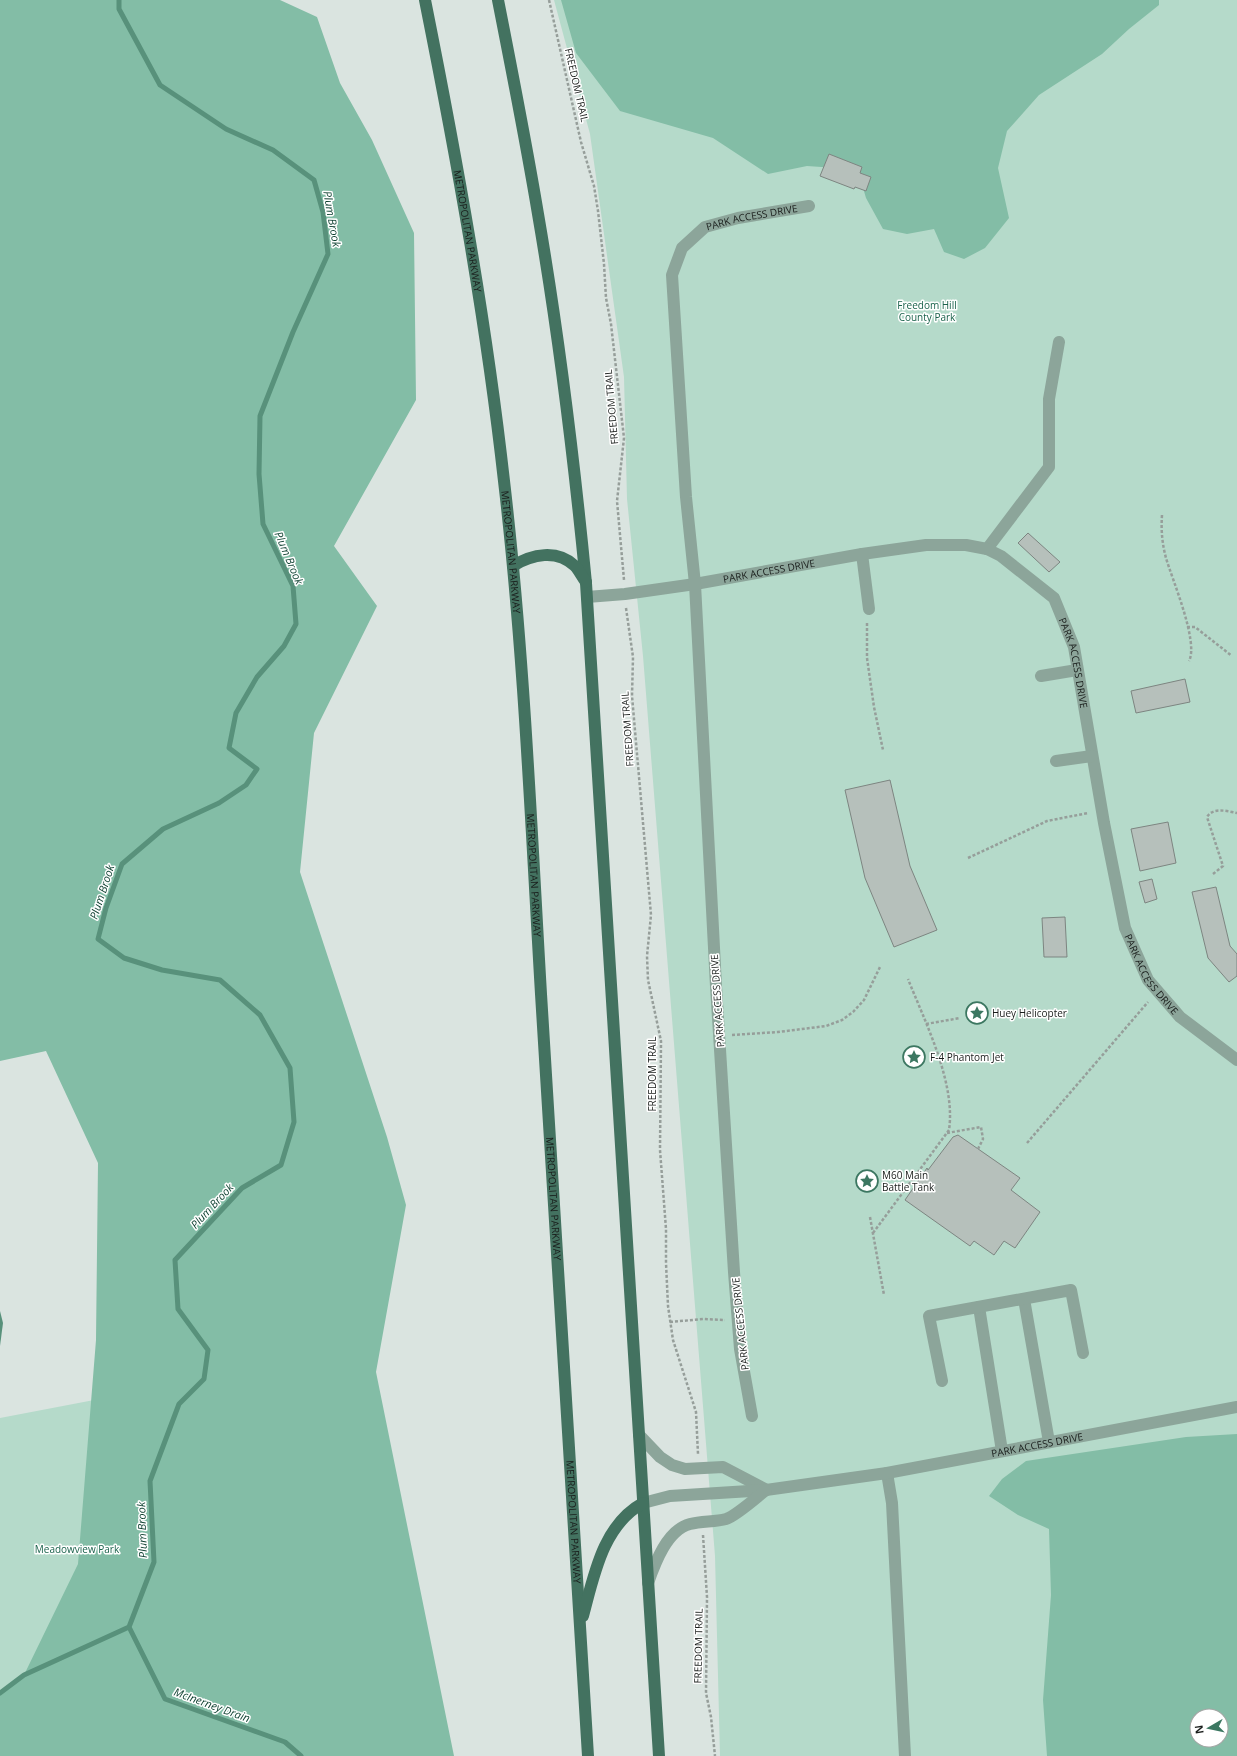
<svg xmlns="http://www.w3.org/2000/svg" width="1237" height="1756" viewBox="0 0 1237 1756" font-family="'Open Sans',sans-serif">
	<style>
		.green { fill: #b5daca; fill-rule: evenodd }
		.forest { fill: #83bda6; fill-rule: evenodd }
		.water { fill: #58917b }
		.lines { fill: none; stroke-linecap: round; stroke-linejoin: round }
		.stream { stroke: #58917b; stroke-width: 5 }
		.building { fill: #b6c0bb; stroke: #7d8581 }
		.path { stroke: #969e9a; stroke-width: 2.5; stroke-dasharray: 3 2; stroke-linecap: butt }
		.minor { stroke: #8ca59a; stroke-width: 12 }
		.major { stroke: #437260; stroke-width: 12 }
		.labels { text-anchor: middle; stroke-width: 3; stroke-linejoin: round; paint-order: stroke }
		.street-label { font-size: 10px; fill: #191d1b; stroke: #fff }
		.park-label { font-size: 10px; fill: #1a624b; stroke: #fff }
		.poi-label { font-size: 10px; fill: #191d1b; stroke: #fff; text-anchor: start }
		.water-label { font-size: 11px; font-style: italic; fill: #0c3f2f; stroke: #fff }
	</style>
	<rect width="100%" height="100%" fill="#dae4e0"/>
	<!-- green -->
	<path class="green" d="M554,0H1237V1756H720L715,1556L643,656L627,499L624,377L590,134ZM1197,1716H1221V1740H1197Z
		M204,1379L24,1675L0,1693V1418Z"/>
	<!-- forest -->
	<path class="forest" d="M0,0H280L317,17L340,83L372,140L414,233L416,400L334,546L377,606L314,733L300,872L387,1137L406,1205L376,1372L454,1756H0V1693L24,1675L78,1564L96,1340L98,1163L46,1051L0,1061Z
		M561,0H1159V5L1129,29L1102,54L1039,95L1007,131L998,168L1009,218L985,248L964,259L944,252L934,229L907,234L883,229L866,198L861,181L836,168L807,166L768,174L713,138L620,111L576,53Z
		M1237,1434V1756H1047L1043,1700L1051,1595L1049,1529L1018,1515L989,1496L1002,1479L1026,1461L1186,1437ZM1197,1716H1221V1740H1197Z"/>
	<!-- water -->
	<path class="water" d="M0,1311L3,1323L0,1346Z"/>
	<g class="lines">
		<!-- stream -->
		<path class="stream" d="M129,1627L165,1699L285,1742L301,1756
			M0,1693L24,1675L129,1627L154,1562L150,1481L179,1404L204,1379L208,1350L178,1309L175,1260L242,1188L281,1165L294,1122L290,1068L260,1015L220,980L162,970L124,958L98,939L106,908L122,864L163,829L219,803L246,785L257,769L229,748L236,713L257,677L284,646L296,624L293,586L263,524L259,474L260,416L293,332L328,254L323,212L314,180L273,150L226,129L160,85L119,9V0"/>
	</g>
	<!-- building -->
	<path class="building" d="M829,154L862,167L860,173L871,177L866,191L855,187L854,189L820,176Z
		M1028,533L1060,562L1049,572L1018,543Z
		M1185,679L1190,702L1136,713L1131,691Z
		M890,780L910,866L937,930L894,947L865,878L845,790Z
		M1168,822L1176,863L1140,871L1131,829Z
		M1152,879L1157,899L1145,903L1139,882Z
		M1216,887L1230,946L1237,954V976L1229,982L1208,958L1192,892Z
		M1065,917L1067,957H1044L1042,918Z
		M958,1135L1020,1178L1011,1190L1040,1212L1015,1248L1004,1241L994,1255L974,1241L970,1246L905,1200L927,1168L928,1170L953,1137Z"/>
	<g class="lines">
		<!-- path -->
		<path class="path" d="M549,0L581,142L594,186L598,211L604,264L606,298L611,324L624,438L617,501L624,580
			M1162,515C1161,530 1162,543 1166,558C1172,579 1199,642 1189,661
			M626,608L633,657L632,696L651,915L647,956L648,980L661,1041L660,1150L666,1229V1263L668,1306L673,1340L696,1412L698,1454
			M867,623V658L874,707L883,750
			M1187,627H1195L1232,656
			M968,858L1047,821L1088,813
			M1213,874L1223,866L1207,817C1213,807 1227,811 1237,813
			M926,1024L960,1018
			M732,1035L778,1032L826,1026L842,1020L853,1012L864,1000L880,967
			M947,1133L981,1127L983,1139L978,1149
			M1027,1143L1148,1002
			M870,1217L884,1295
			M873,1233L949,1130C956,1083 925,1022 908,979
			M670,1322L703,1319L725,1320
			M703,1535L707,1597L706,1693L711,1717L715,1756"/>
		<!-- minor -->
		<g class="minor">
			<path d="M987,549L1049,467V399L1059,342"/>
			<path d="M862,554L869,609"/>
			<path id="s1" d="M587,597L625,594L695,584L862,554L926,545H966L987,549L1001,556L1054,598L1074,647L1104,823L1125,928L1148,980L1180,1017L1237,1060"/>
			<path d="M1041,676L1077,670"/>
			<path d="M1056,761L1092,756"/>
			<path d="M1024,1299L1049,1442"/>
			<path d="M979,1307L1002,1451"/>
			<path d="M942,1381L929,1316L1071,1290L1083,1353"/>
			<path id="s2" d="M752,1416L740,1349L734,1272L716,986L695,584L686,497L672,275L682,248L705,227L738,218L809,206"/>
			<path d="M639,1435L660,1457L672,1465L685,1469L723,1467L765,1489"/>
			<path d="M887,1473L892,1503L905,1756"/>
			<path id="s3" d="M643,1503L670,1496L766,1490L887,1473L1237,1407"/>
			<path d="M648,1583C655,1563 667,1530 690,1524C702,1521 715,1522 726,1519C736,1516 757,1497 766,1490"/>
		</g>
		<!-- major -->
		<g class="major">
			<path id="s4" d="M425,0C457,160 486,320 504,481C524,652 531,824 541,994C557,1248 573,1502 588,1756"/>
			<path d="M498,0C512,71 526,142 538,214C559,336 574,459 586,583L659,1756"/>
			<path d="M513,566C532,554 557,549 575,566C579,570 582,577 586,582"/>
			<path d="M583,1616C594,1575 603,1525 643,1503"/>
		</g>
	</g>
	<!-- icons -->
	<defs>
		<g id="sight-ring" transform="scale(1.15)"><circle r="9.5" fill="#fff" stroke="#3c7761" stroke-width="1.5"/><path d="M0-6L1.8-2.2L6-1.7L2.9 1.2L3.7 5.4L0 3.3L-3.7 5.4L-2.9 1.2L-6-1.7L-1.8-2.2Z" fill="#3c7761"/></g>
	</defs>
	<g fill-rule="evenodd">
		<use href="#sight-ring" x="977" y="1013"/>
		<use href="#sight-ring" x="914" y="1057"/>
		<use href="#sight-ring" x="867" y="1181"/>
	</g>
	<g class="labels">
		<!-- street labels -->
		<g class="street-label">
			<text transform="translate(577 85) rotate(77)" y="4">FREEDOM TRAIL</text>
			<text dy="4" stroke="none"><textPath href="#s2" startOffset="1252">PARK ACCESS DRIVE</textPath></text>
			<text dy="4" stroke="none"><textPath href="#s4" startOffset="235">METROPOLITAN PARKWAY</textPath></text>
			<text transform="translate(611 407) rotate(-95)" y="4">FREEDOM TRAIL</text>
			<text dy="4" stroke="none"><textPath href="#s4" startOffset="559">METROPOLITAN PARKWAY</textPath></text>
			<text dy="4" stroke="none"><textPath href="#s1" startOffset="184">PARK ACCESS DRIVE</textPath></text>
			<text dy="4" stroke="none"><textPath href="#s1" startOffset="556">PARK ACCESS DRIVE</textPath></text>
			<text transform="translate(627 729) rotate(-94)" y="4">FREEDOM TRAIL</text>
			<text dy="4" stroke="none"><textPath href="#s4" startOffset="883">METROPOLITAN PARKWAY</textPath></text>
			<text dy="4" stroke="none"><textPath href="#s1" startOffset="880">PARK ACCESS DRIVE</textPath></text>
			<text transform="translate(717 1001) rotate(-94)" y="4">PARK ACCESS DRIVE</text>
			<text transform="translate(652 1074) rotate(-90)" y="4">FREEDOM TRAIL</text>
			<text dy="4" stroke="none"><textPath href="#s4" startOffset="1207">METROPOLITAN PARKWAY</textPath></text>
			<text transform="translate(740 1324) rotate(-96)" y="4">PARK ACCESS DRIVE</text>
			<text dy="4" stroke="none"><textPath href="#s3" startOffset="399">PARK ACCESS DRIVE</textPath></text>
			<text dy="4" stroke="none"><textPath href="#s4" startOffset="1531">METROPOLITAN PARKWAY</textPath></text>
			<text transform="translate(698 1646) rotate(-89)" y="4">FREEDOM TRAIL</text>
		</g>
		<!-- park labels -->
		<g class="park-label">
			<text x="927" y="309">Freedom Hill<tspan x="927" dy="12">County Park</tspan></text>
			<text x="77" y="1553">Meadowview Park</text>
		</g>
		<!-- poi labels -->
		<g class="poi-label">
			<text x="992" y="1017">Huey Helicopter</text>
			<text x="930" y="1061">F-4 Phantom Jet</text>
			<text x="882" y="1179">M60 Main<tspan x="882" dy="12">Battle Tank</tspan></text>
		</g>
		<!-- water labels -->
		<g class="water-label">
			<text transform="translate(332 219) rotate(80)" y="4">Plum Brook</text>
			<text transform="translate(289 558) rotate(67)" y="4">Plum Brook</text>
			<text transform="translate(102 892) rotate(-72)" y="4">Plum Brook</text>
			<text transform="translate(212 1206) rotate(-47)" y="4">Plum Brook</text>
			<text transform="translate(142 1530) rotate(-92)" y="4">Plum Brook</text>
			<text transform="translate(212 1705) rotate(20)" y="4">McInerney Drain</text>
		</g>
	</g>
	<!-- north arrow -->
	<g transform="translate(1209 1728) rotate(261)"><circle r="19" fill="#ffffff" stroke="#a3a5a4"/>
	<path d="M0-3L7 15L0 10L-7 15Z" fill="#3c7761"/>
	<text y="-6" font-size="11" font-weight="bold" text-anchor="middle" fill="#191d1b">N</text>
	</g>
</svg>
